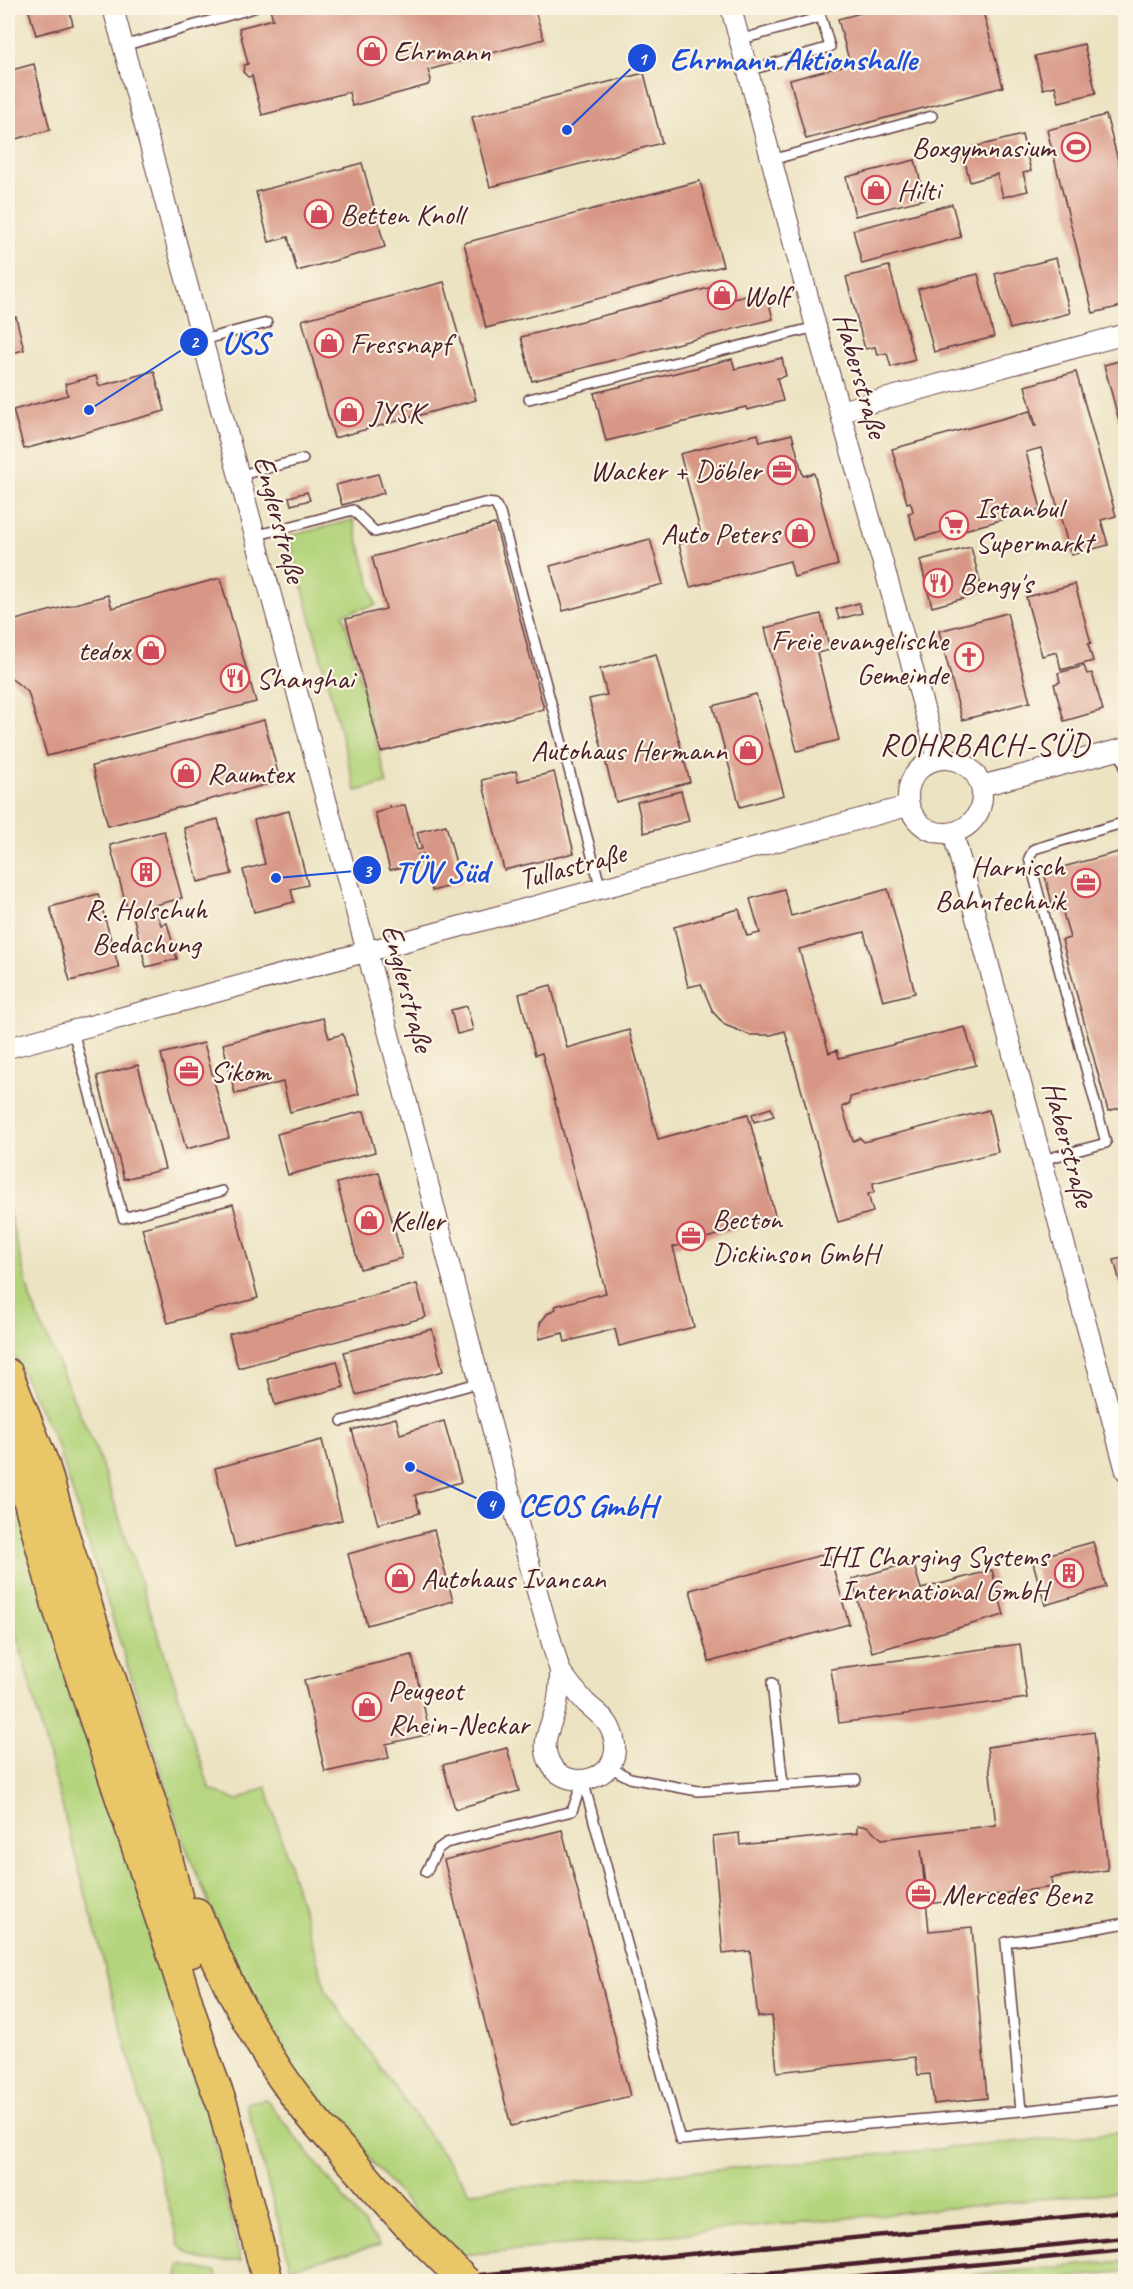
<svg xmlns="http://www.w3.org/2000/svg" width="1133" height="2289" viewBox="0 0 1133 2289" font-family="Caveat,sans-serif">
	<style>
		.green { fill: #b4d47c; stroke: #7f7a54; stroke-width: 1.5 }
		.building { fill: #d89786 }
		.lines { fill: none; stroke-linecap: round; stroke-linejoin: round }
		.lane-casing { stroke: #623c42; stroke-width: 12 }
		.street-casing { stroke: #623c42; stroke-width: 22 }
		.primary-casing { stroke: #623c42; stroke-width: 33 }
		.lane { stroke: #fff; stroke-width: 9 }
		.street { stroke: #fff; stroke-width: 20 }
		.primary { stroke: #e9c769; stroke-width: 30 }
		.rail { stroke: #4a1f2b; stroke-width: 4.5 }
		.primary-bridge-casing { stroke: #623c42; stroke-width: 33; stroke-linecap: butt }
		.primary-bridge { stroke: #e9c769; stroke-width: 30 }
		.labels { text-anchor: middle; stroke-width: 4.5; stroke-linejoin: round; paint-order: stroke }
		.poi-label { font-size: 30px; fill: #4a1f2b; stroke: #fcf5e5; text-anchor: start }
		.street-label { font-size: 30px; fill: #4a1f2b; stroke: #fcf5e5 }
		.neighbourhood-label { font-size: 32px; letter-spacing: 1.5px; fill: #4a1f2b; stroke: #fcf5e5 }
		.leader { fill: none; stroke: #1d4ed8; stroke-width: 2 }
		.callout-dot { fill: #1d4ed8; stroke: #fcf5e5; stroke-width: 2 }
		.mark-label { font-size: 18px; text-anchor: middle; font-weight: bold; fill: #fff }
		.callout-label { font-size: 32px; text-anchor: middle; font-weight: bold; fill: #1d4ed8; stroke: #fcf5e5; stroke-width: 4.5; stroke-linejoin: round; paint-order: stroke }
	</style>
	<rect width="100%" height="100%" fill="#fcf5e5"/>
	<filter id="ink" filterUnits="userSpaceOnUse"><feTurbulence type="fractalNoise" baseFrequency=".0167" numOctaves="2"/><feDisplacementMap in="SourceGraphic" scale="12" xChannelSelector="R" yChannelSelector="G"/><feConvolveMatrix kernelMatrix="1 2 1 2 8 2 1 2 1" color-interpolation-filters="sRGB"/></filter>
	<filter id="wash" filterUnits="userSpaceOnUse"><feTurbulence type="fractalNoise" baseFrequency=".008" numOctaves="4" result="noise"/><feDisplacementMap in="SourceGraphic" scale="24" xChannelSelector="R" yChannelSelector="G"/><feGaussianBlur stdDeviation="1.35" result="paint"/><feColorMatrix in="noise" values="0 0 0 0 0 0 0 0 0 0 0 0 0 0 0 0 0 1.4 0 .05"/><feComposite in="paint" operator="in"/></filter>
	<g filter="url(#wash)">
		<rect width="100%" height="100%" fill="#ece3c2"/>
		<!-- green -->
		<path class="green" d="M353,520L376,605L343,614L387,783L356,791L289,536Z
			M8,1208L31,1301L99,1457L210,1789L237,1801L266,1786L327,1993L470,2192L1125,2132V2191L462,2255L418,2216L293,2069L235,1966L184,1843L58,1447L13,1353L8,1332Z
			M8,1469L196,2069L223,2172L220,2173L241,2261C213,2261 200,2266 179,2245L8,1603Z
			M266,2099L380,2245L291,2268L246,2103Z
			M1125,2261V2271L1032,2282H928L927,2279Z
			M182,2265L216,2272L217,2281H178L179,2266Z"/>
		<g id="blocks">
			<!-- building -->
			<path class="building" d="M28,8H69L73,25L36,35Z
				M274,8H534L544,39L428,70L431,80L428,85L352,106L349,92L262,115L252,76L248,77L243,72L244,65L248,64L239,28L273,19L270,9Z
				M880,8H982L1003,87L806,139L790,80L850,64L838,19Z
				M1084,44L1096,93L1059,102L1055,86L1043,89L1035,56Z
				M34,64L50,130L8,141V71Z
				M644,73L662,143L490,187L472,117Z
				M1106,115L1126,190V305L1093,313L1047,130Z
				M1022,135L1031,171L1023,173L1028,191L1003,197L997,174L970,182L962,150Z
				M915,160L925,199L855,216L846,177Z
				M362,163L385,247L297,271L288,237L269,242L256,192Z
				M700,181L723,266L486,328L464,243Z
				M952,204L961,237L862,264L853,230Z
				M1056,258L1070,313L1010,329L995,274Z
				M889,266L915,360L891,367L887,353L877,355L875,347L865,349L846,277Z
				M978,274L994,337L934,352L918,289Z
				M444,282L476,400L334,438L302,320Z
				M728,283L733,299L766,291L773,319L532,381L521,337Z
				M16,317L24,350L8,354V318Z
				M782,358L786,376L777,378L783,401L747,410L746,407L606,441L594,393L732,359L735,369Z
				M1126,359V443H1125L1104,365Z
				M154,371L165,411L24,449L13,410L68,395L65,384L96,376L99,386Z
				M1076,372L1116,516L1101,520L1108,545L1071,555L1041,448L1026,452L1041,509L946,535L945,531L916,539L908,513L913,512L912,507L910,502L907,503L892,449L1030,411L1034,426H1036L1025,386Z
				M758,434L760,442L792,434L803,476L814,473L838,565L794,577L790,561L690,587L679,544L702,538L680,454Z
				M378,474L384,493L342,505L336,485Z
				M307,492L310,500L291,505L289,497Z
				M495,524L544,709L381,752L346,619L386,609L372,557Z
				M650,539L663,584L563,611L550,566Z
				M971,547L983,593L932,607L920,560Z
				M220,578L256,702L47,756L28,692L8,676V622L108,595L112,608Z
				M1075,584L1091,643L1088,644L1093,661L1061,670L1057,652L1042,656L1026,597Z
				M859,603L862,613L839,619L836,609Z
				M1007,613L1030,702L962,720L939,631Z
				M821,614L830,650L817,653L839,740L797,751L765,628Z
				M656,654L690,782L616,802L589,699L607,695L600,669Z
				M1084,666L1087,674L1092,673L1103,710L1064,721L1054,684L1060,682L1058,673Z
				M756,694L784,795L740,807L713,706Z
				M264,720L280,781L108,826L92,766Z
				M516,771L518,781L554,772L574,853L504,870L482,780Z
				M681,791L689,821L644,833L637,802Z
				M405,805L417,850L422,849L417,832L446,825L461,883L432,891L423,854L418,855L420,863L415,871L407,866L406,870L403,867L390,870L375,813L388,809L389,806L392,808Z
				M289,811L308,885L291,889L294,902L254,912L243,870L265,864L254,820Z
				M218,819L232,874L198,882L184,828Z
				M164,831L182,898L155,905L161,925L167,923L177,959L146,967L132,911L128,912L110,845Z
				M1126,850V1106L1108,1111L1062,940L1070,938L1062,909L1054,911L1044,872Z
				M784,889L791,916L888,889L915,993L883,1001L864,932L799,949L829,1053L837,1050L839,1058L965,1027L976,1065L850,1097V1103L842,1107L853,1141L860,1138L864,1142L989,1110L998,1152L873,1183L874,1192L868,1194L873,1212L838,1222L785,1031L771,1035H750L725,1025L713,1012L701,984L688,987L674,927L739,909L747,936L760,933L750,899Z
				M98,894L119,968L70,981L50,907Z
				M551,985L567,1048L629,1030L658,1139L748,1114L776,1219L673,1247L694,1327L619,1346L615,1329L565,1342L563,1333L539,1339L540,1323L547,1314L556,1309L555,1306L606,1293L542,1053L535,1055L519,994Z
				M467,1006L473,1030L457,1034L451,1010Z
				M323,1018L329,1038L343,1034L359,1094L290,1112L283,1082L235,1094L223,1044Z
				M204,1043L229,1138L186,1149L161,1054Z
				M138,1065L165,1169L124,1179L97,1076Z
				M771,1108L774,1116L754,1122L752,1114Z
				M364,1111L375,1152L288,1175L277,1134Z
				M379,1172L402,1258L360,1269L337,1183Z
				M233,1204L258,1298L168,1323L142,1228Z
				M1126,1257V1300H1125L1114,1260Z
				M417,1284L426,1317L238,1368L229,1334Z
				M432,1329L443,1371L356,1395L344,1352Z
				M337,1361L344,1387L275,1405L268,1379Z
				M396,1418L400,1434L444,1421L461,1482L415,1495L420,1513L378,1524L352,1430Z
				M322,1440L342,1520L235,1547L215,1468Z
				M434,1530L453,1601L367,1625L348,1554Z
				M1093,1542L1106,1587L1045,1605L1032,1559Z
				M829,1553L849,1624L709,1662L690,1590Z
				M913,1562L921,1589L992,1570L1004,1615L872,1652L852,1579Z
				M1020,1644L1027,1698L839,1723L831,1669Z
				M412,1655L430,1734L386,1744L389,1758L325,1772L304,1680Z
				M1094,1732L1108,1870L1051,1878L1052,1887L929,1904L921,1849L929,1931L972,1927L987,2098L934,2104L930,2074L918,2075L915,2057L777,2072L772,2016L758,2017L750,1951L723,1954L713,1836L739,1833L740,1845L857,1833V1826H867L882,1839L996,1825L987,1747Z
				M507,1748L519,1791L455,1809L443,1765Z
				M562,1830L630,2096L511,2126L444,1860Z"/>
		</g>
	</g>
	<g filter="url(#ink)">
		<use href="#blocks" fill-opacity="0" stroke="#623c42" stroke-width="1.5"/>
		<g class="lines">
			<!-- lane casing -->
			<g class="lane-casing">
				<path id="lane" d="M739,40L821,17L830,47L747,71
					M123,46L254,8
					M771,160L932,116
					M202,340L267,323
					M529,399L816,327
					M237,476L303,459
					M254,536L353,510L375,532L484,503L495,504L500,513L601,889
					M1120,749L1126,771
					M73,1031L123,1218L222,1191
					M1042,1160L1106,1143L1029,858L1034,849L1126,822
					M342,1421L481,1382
					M772,1683L783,1785
					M609,1767L630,1778L698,1791L856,1780
					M583,1780L680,2140L1021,2111L1126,2099
					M426,1872L438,1849L446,1843L572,1811L583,1780
					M1021,2111L1006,1942L1070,1933L1126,1923"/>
			</g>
			<!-- street casing -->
			<g class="street-casing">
				<path id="street" d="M113,8C196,323 283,637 367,952C432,1192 490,1433 560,1671C560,1684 559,1696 556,1708C551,1726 540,1742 549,1761C565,1797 632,1779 611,1730C607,1719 595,1711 586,1703C577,1693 568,1682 560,1671
					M731,8L816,327L938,758
					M840,411L1126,334
					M908 796a37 37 0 1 1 74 0a37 37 0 1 1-74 0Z
					M981,786L1126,748
					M953,833L1126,1471
					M8,1048L908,806"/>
			</g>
			<!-- primary casing -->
			<g class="primary-casing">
				<path id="primary" d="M8,1374L44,1465L64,1535L161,1834L191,1952
					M8,1425L57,1605L172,1953L205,2059L223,2107L268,2282
					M196,1913C226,1981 257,2047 303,2106C324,2133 350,2158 372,2185"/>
			</g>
			<!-- lane -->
			<use href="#lane" class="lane"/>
			<!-- street -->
			<use href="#street" class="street"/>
			<!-- primary -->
			<use href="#primary" class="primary"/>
			<!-- rail -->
			<path class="rail" d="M408,2282L1126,2211
				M674,2282L1126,2238
				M797,2282L1126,2250"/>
			<!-- primary-bridge casing -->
			<g class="primary-bridge-casing">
				<path id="primary-bridge" d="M372,2185L410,2227L466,2282"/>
			</g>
			<!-- primary-bridge -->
			<use href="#primary-bridge" class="primary-bridge"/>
		</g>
	</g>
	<!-- icons -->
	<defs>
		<g id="shop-ring" transform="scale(1.5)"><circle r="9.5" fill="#fcf5e5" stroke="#d1495b" stroke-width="1.5"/><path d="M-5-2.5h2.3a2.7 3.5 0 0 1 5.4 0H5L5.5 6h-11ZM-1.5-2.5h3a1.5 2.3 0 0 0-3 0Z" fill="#d1495b"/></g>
		<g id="stadium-ring" transform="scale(1.5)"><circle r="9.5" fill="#fcf5e5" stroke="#d1495b" stroke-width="1.5"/><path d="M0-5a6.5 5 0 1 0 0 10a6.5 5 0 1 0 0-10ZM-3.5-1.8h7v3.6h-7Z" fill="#d1495b"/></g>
		<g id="office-ring" transform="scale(1.5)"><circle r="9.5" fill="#fcf5e5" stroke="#d1495b" stroke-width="1.5"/><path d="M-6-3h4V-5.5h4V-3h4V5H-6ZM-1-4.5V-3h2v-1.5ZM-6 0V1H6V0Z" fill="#d1495b"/></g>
		<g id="supermarket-ring" transform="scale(1.5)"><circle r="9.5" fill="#fcf5e5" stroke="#d1495b" stroke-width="1.5"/><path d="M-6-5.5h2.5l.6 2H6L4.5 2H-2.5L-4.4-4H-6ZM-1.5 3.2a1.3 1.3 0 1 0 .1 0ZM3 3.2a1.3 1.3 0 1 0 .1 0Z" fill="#d1495b"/></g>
		<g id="restaurant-ring" transform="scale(1.5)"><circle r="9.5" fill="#fcf5e5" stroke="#d1495b" stroke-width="1.5"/><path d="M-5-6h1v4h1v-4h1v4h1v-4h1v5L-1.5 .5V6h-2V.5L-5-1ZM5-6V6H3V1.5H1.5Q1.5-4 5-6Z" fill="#d1495b"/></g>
		<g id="church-ring" transform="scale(1.5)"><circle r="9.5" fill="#fcf5e5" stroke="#d1495b" stroke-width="1.5"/><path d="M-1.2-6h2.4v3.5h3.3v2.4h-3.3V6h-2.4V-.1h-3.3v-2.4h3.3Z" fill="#d1495b"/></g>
		<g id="building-ring" transform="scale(1.5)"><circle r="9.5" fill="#fcf5e5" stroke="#d1495b" stroke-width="1.5"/><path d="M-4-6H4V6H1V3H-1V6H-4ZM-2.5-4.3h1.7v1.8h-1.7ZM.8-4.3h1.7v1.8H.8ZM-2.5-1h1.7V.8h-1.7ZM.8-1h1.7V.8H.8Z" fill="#d1495b"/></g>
	</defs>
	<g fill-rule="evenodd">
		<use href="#shop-ring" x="372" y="51"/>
		<use href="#stadium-ring" x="1076" y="147"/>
		<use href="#shop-ring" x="876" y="190"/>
		<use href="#shop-ring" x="319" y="214"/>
		<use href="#shop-ring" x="722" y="295"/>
		<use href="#shop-ring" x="329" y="343"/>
		<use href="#shop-ring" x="349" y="412"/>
		<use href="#office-ring" x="782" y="470"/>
		<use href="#supermarket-ring" x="954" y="525"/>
		<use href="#shop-ring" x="800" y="533"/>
		<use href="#restaurant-ring" x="938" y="583"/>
		<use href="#shop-ring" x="151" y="650"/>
		<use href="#church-ring" x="969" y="657"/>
		<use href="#restaurant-ring" x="235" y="678"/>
		<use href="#shop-ring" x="748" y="750"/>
		<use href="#shop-ring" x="186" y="773"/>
		<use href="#building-ring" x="146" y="872"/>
		<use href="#office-ring" x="1086" y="883"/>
		<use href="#office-ring" x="189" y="1071"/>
		<use href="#shop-ring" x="369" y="1220"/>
		<use href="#office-ring" x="691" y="1236"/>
		<use href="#building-ring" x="1069" y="1573"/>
		<use href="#shop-ring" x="400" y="1578"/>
		<use href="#shop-ring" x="367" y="1707"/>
		<use href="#office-ring" x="921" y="1894"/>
	</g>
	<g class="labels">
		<!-- poi labels -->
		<g class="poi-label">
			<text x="393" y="61">Ehrmann</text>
			<text x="1055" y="157" text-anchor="end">Boxgymnasium</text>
			<text x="897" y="200">Hilti</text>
			<text x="340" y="224">Betten Knoll</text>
			<text x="743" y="305">Wolf</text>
			<text x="350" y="353">Fressnapf</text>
			<text x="370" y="422">JYSK</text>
			<text x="761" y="480" text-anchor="end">Wacker + Döbler</text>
			<text x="975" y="518">Istanbul<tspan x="975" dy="34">Supermarkt</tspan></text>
			<text x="779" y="543" text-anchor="end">Auto Peters</text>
			<text x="959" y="593">Bengy's</text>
			<text x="948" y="650" text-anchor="end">Freie evangelische<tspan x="948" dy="34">Gemeinde</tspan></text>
			<text x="130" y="660" text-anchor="end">tedox</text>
			<text x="256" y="688">Shanghai</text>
			<text x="727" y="760" text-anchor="end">Autohaus Hermann</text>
			<text x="207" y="783">Raumtex</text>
			<text x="1065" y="876" text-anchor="end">Harnisch<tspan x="1065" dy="34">Bahntechnik</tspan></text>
			<text x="146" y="919" text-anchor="middle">R. Holschuh<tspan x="146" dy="34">Bedachung</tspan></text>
			<text x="210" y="1081">Sikom</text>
			<text x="712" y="1229">Becton<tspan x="712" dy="34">Dickinson GmbH</tspan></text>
			<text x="390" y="1230">Keller</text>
			<text x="1048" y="1566" text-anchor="end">IHI Charging Systems<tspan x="1048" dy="34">International GmbH</tspan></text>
			<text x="421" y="1588">Autohaus Ivancan</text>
			<text x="388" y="1700">Peugeot<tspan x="388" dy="34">Rhein-Neckar</tspan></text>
			<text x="942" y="1904">Mercedes Benz</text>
		</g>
		<!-- street labels -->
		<g class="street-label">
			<text transform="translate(861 375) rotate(74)" y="10">Haberstraße</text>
			<text transform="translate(280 519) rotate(75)" y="10">Englerstraße</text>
			<text transform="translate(572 866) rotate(-15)" y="10">Tullastraße</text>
			<text transform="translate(408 988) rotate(75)" y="10">Englerstraße</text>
			<text transform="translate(1069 1144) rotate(75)" y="10">Haberstraße</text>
		</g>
		<!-- neighbourhood labels -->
		<g class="neighbourhood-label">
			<text x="985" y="755">ROHRBACH-SÜD</text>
		</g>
	</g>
	<!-- callouts -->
	<path class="leader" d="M567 130L642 58M89 410L194 342M276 878L367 870M410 1467L491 1505"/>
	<g class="callout-dot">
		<circle cx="567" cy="130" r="6"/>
		<circle cx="89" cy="410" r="6"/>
		<circle cx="276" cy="878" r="6"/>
		<circle cx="410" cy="1467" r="6"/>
		<circle cx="642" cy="58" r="15"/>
		<circle cx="194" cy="342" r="15"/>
		<circle cx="367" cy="870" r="15"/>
		<circle cx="491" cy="1505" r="15"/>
	</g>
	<g class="mark-label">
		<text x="642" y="65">1</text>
		<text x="194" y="348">2</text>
		<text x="367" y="877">3</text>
		<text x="491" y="1511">4</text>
	</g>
	<g class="callout-label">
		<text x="793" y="70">Ehrmann Aktionshalle</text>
		<text x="245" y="353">USS</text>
		<text x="441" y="882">TÜV Süd</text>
		<text x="587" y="1516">CEOS GmbH</text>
	</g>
	<!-- margin -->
	<rect width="1133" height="2289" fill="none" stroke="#fcf5e5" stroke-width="30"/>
</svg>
